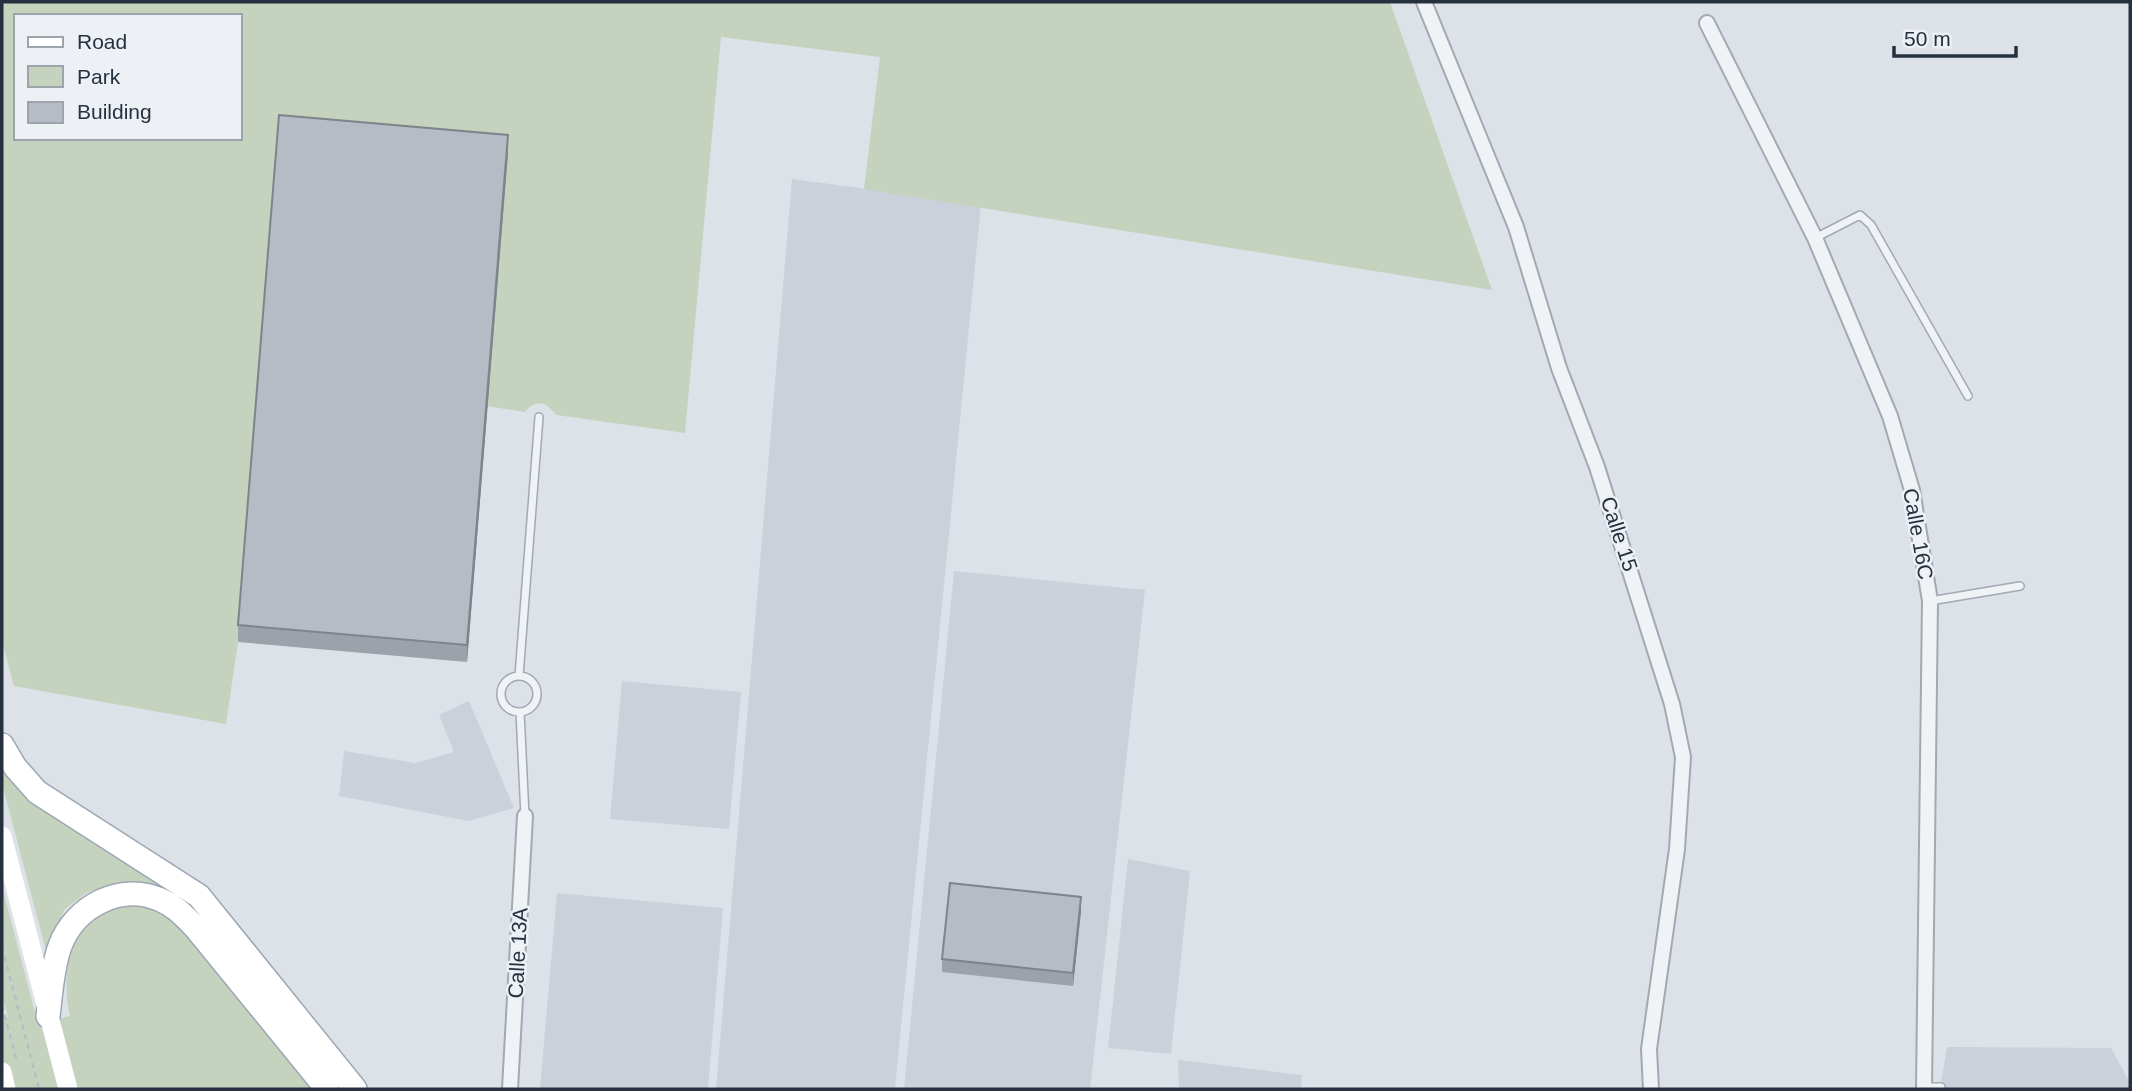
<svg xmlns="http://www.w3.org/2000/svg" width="2132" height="1091" viewBox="0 0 2132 1091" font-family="Helvetica,sans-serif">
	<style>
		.built { fill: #cbd1da }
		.green { fill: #c5d2be; fill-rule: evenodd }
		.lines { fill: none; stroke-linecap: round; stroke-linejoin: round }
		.lane-casing { stroke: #a2a9b2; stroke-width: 10 }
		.street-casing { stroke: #a2a9b2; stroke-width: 18 }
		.primary-casing { stroke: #9ca7b4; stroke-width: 26 }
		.path { stroke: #b7bdc3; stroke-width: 2.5; stroke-dasharray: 5 5; stroke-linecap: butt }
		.lane { stroke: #f0f3f6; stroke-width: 7 }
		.street { stroke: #f0f3f6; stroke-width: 14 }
		.secondary { stroke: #fff; stroke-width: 19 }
		.primary { stroke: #fff; stroke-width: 23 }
		.wall { fill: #9ca2a9 }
		.shaded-wall { fill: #7f848a }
		.building { fill: #b5bcc5; stroke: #7f848a; stroke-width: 2 }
		.labels { text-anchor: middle; stroke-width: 5; stroke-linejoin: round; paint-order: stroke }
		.street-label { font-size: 21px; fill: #26313f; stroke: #edf1f5 }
	</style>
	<rect width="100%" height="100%" fill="#dde2e8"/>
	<!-- built -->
	<path class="built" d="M792,179L981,204L895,1089H716Z
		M954,571L1145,590L1090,1089H904Z
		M622,681L741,692L729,829L610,819Z
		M469,701L514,808L469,821L339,796L344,751L415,763L454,752L439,715Z
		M1128,859L1190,871L1171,1054L1108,1048Z
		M557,893L723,908L708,1089H540Z
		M1947,1047L2111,1048L2130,1083V1089H1940Z
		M1178,1060L1302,1075L1301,1089H1179Z"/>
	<!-- green -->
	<path class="green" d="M2,2H1390L1492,290L864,189L880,57L721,37L685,433L556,415C546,401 536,399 525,412L487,406L508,153L279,133L238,642L226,724L14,686L2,641ZM16,16H240V138H16Z
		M2,758L180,889L344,1089H338L192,906L160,885L119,882L86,893L65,909L46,951L2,783Z
		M2,886L38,1024L70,1016C63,985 65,951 86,926C101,909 128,899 149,906C194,921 284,1048 317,1089H2V1019L8,1017L2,996Z"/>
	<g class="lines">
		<!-- lane casing -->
		<g class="lane-casing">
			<path id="lane" d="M1815,238L1860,215L1871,225L1968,396
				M1930,601L2020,586
				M519,676L539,417
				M501 694a18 18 0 1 1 36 0a18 18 0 1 1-36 0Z
				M520,712L525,816
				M1924,1087H1941"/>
		</g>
		<!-- street casing -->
		<g class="street-casing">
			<path id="street" d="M1424,2L1516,227L1559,368L1597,467L1672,704L1683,757L1677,849L1649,1049L1651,1089
				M1707,23L1815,238L1890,416L1912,490L1930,601L1924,1089
				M510,1089L525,816"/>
		</g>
		<!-- primary casing -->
		<g class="primary-casing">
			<path id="primary" d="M2,745L15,767L37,792L199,896L355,1089
				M48,1016C51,993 52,968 60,946C75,906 121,882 161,900C175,906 184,916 195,927L327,1089"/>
		</g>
		<!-- path -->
		<path class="path" d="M2,947L39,1089
			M2,1005L17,1062"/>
		<!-- lane -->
		<use href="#lane" class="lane"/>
		<!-- street -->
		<use href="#street" class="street"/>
		<!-- secondary -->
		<path class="secondary" d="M2,836L68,1089
			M2,1072L6,1089"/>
		<!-- primary -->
		<use href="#primary" class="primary"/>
	</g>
	<!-- wall -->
	<path class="wall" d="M508,153L467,662L238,642V625Z
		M1081,911L1073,986L942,972V959Z"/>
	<!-- shaded-wall -->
	<path class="shaded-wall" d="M508,135V153L467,662V645Z
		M1081,897V911L1073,986V973Z"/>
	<!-- building -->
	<path class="building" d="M279,115L508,135L467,645L238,625Z
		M950,883L1081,897L1073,973L942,959Z"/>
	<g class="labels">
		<!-- street labels -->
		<g class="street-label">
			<text transform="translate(1619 534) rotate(72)" y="7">Calle 15</text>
			<text transform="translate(1918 534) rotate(80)" y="7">Calle 16C</text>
			<text transform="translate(518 953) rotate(-87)" y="7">Calle 13A</text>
		</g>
	</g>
	<!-- border -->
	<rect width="2132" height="1091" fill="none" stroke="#26313f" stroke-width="7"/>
	<!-- legend -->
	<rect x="14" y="14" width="228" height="126" fill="#edf1f5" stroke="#9da4ac" stroke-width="2"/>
	<rect x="28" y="37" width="35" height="10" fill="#ffffff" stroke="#9da4ac" stroke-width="2"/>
	<text x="77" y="49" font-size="21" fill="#26313f">Road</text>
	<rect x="28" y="66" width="35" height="21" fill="#c5d2be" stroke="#9da4ac" stroke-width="2"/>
	<text x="77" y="84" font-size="21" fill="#26313f">Park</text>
	<rect x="28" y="102" width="35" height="21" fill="#b5bcc5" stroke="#9da4ac" stroke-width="2"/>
	<text x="77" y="119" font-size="21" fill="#26313f">Building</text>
	<!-- scale -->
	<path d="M1894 46v10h122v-10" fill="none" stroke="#26313f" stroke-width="3.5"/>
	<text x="1904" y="46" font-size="21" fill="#26313f" stroke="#edf1f5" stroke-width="5" paint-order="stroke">50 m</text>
</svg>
